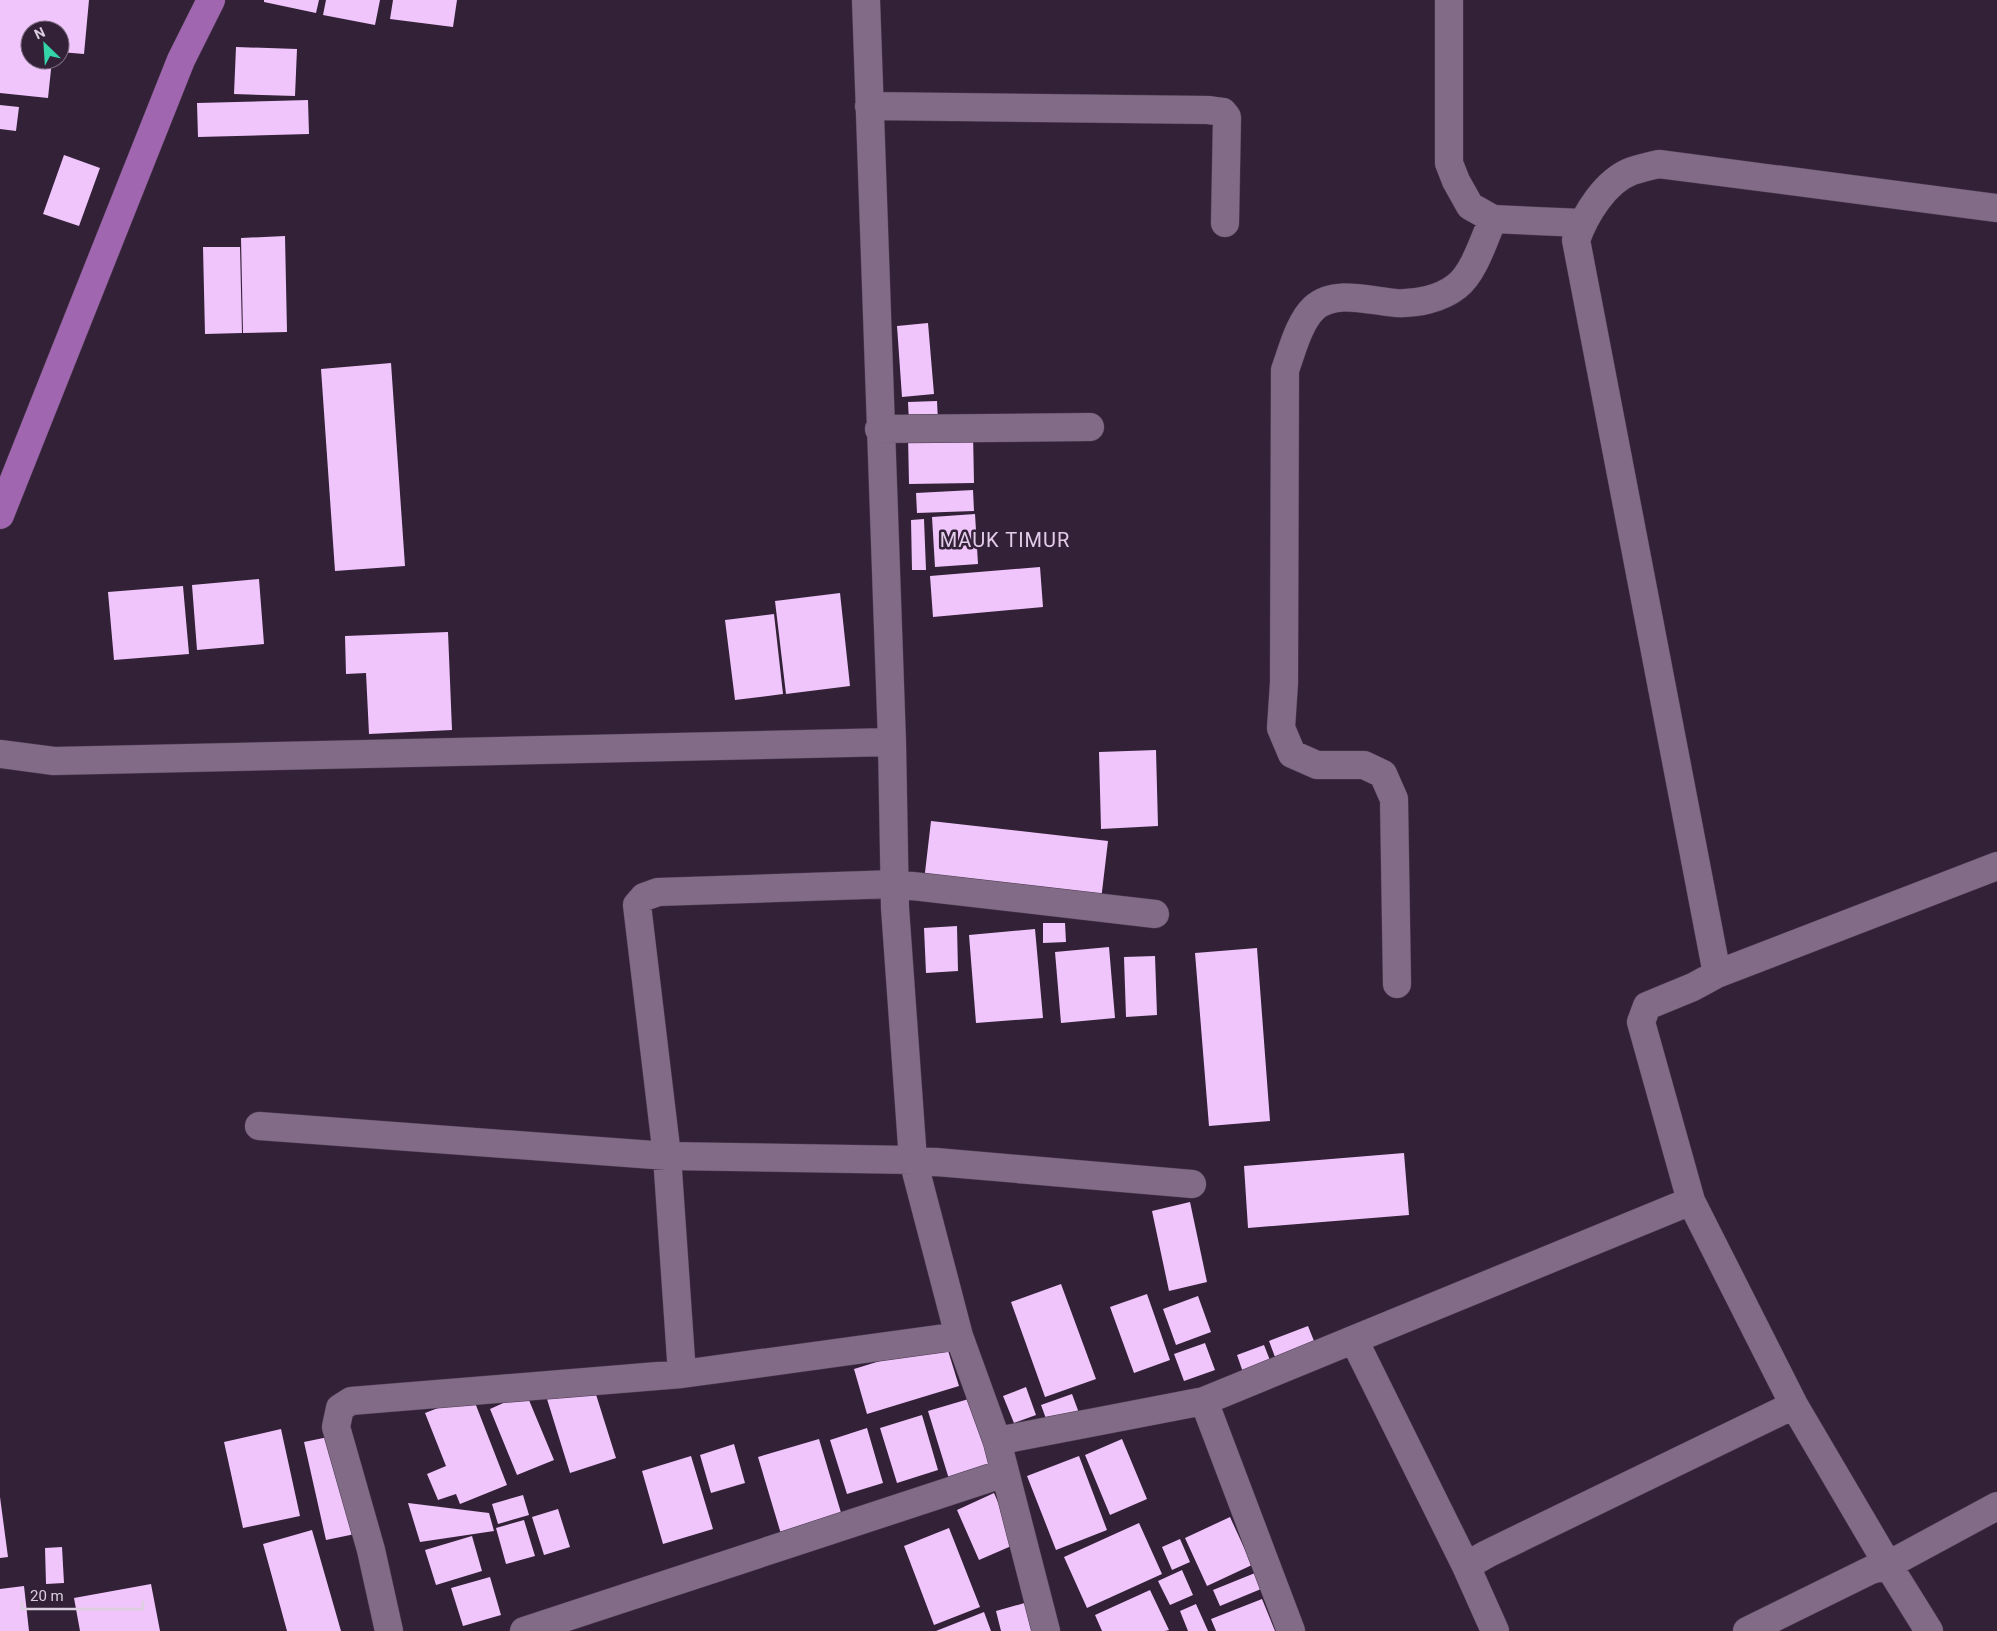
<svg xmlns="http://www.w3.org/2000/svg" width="1997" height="1631" viewBox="0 0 1997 1631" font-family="Roboto,sans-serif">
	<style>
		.building { fill: #f0c5fb }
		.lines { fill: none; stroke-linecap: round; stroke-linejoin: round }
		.minor-casing { stroke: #4d3c51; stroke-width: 29 }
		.major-casing { stroke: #4d3c51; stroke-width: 29 }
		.minor { stroke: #816b87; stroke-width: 28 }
		.major { stroke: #a066af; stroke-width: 28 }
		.labels { text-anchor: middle; stroke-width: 5; stroke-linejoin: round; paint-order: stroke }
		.quarter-label { font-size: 20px; letter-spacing: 1px; fill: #e3cbea; stroke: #332138 }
	</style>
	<rect width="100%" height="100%" fill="#332138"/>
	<!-- building -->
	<path class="building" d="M0,0H89L84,54L60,52V30H30V60H52L48,98L0,93Z
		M264,0H319L316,13L264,2Z
		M326,0H380L375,25L323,15Z
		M393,0H457L453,27L390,19Z
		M236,47L297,49L295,96L234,94Z
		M308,100L309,134L198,137L197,103Z
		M0,105L19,107L16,131L0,129Z
		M64,155L100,168L79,226L43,214Z
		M285,236L287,332L243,333L241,238Z
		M203,247H240L242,333L205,334Z
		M928,323L934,394L902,397L897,326Z
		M391,363L405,566L335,571L321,369Z
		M937,401L938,421L909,422L908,402Z
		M973,433L974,483L909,484L908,435Z
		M973,490L974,511L917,513L916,493Z
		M975,514L978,564L935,567L932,517Z
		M924,519L926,570H912L911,520Z
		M1040,567L1043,607L933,617L930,576Z
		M259,579L264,644L197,650L192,585Z
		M183,586L189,654L114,660L108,592Z
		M840,593L850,686L786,694L775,601Z
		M774,614L783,694L735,700L725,620Z
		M448,632L452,730L369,734L366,673L346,674L345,636Z
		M1156,750L1158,826L1101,829L1099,752Z
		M931,821L1108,841L1101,900L924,881Z
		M1043,923H1065L1066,942L1043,943Z
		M957,926L958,971L926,973L924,928Z
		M1035,929L1043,1018L976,1023L969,935Z
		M1109,947L1115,1018L1061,1023L1055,952Z
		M1257,948L1270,1121L1209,1126L1195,953Z
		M1155,956L1157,1015L1126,1017L1124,957Z
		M1404,1153L1409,1215L1248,1228L1244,1166Z
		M1190,1202L1207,1282L1169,1291L1152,1211Z
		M1061,1284L1096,1379L1045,1397L1011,1302Z
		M1147,1294L1170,1360L1134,1373L1110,1307Z
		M1198,1296L1211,1332L1176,1345L1163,1309Z
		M1308,1326L1318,1351L1278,1365L1269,1341Z
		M945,1341L959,1386L867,1414L854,1369Z
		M1205,1343L1215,1370L1184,1381L1174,1354Z
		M1264,1345L1273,1368L1245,1378L1237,1355Z
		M593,1385L616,1458L570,1473L547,1399Z
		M1026,1387L1036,1415L1014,1423L1003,1396Z
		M526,1393L554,1460L517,1475L490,1409Z
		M1072,1394L1079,1413L1048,1424L1041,1405Z
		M472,1395L507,1485L460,1504L456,1494L438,1500L427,1474L446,1466L425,1413Z
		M972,1398L993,1466L949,1479L928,1411Z
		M922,1415L938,1470L897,1483L880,1428Z
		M867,1428L883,1483L847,1494L830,1440Z
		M281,1429L300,1516L243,1528L224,1442Z
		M333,1436L355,1534L326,1540L304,1442Z
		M819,1439L842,1516L781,1534L758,1457Z
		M1122,1439L1147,1499L1110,1515L1085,1455Z
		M734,1444L745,1483L711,1493L700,1455Z
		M691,1456L713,1529L663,1544L642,1471Z
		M1079,1456L1107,1530L1056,1550L1027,1476Z
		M994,1493L1016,1544L979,1560L957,1510Z
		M523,1495L529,1515L498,1524L492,1504Z
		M0,1497L8,1557L0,1558Z
		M408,1503L489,1513L494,1531L420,1542Z
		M558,1509L570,1547L544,1555L532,1517Z
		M1230,1517L1252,1565L1207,1586L1185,1538Z
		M524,1520L535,1556L506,1564L496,1528Z
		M1139,1523L1162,1574L1087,1608L1064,1557Z
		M949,1528L980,1607L934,1625L904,1546Z
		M312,1530L341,1631H287L263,1544Z
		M472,1536L482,1571L436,1585L425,1550Z
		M1180,1539L1190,1562L1172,1570L1162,1547Z
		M62,1547L64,1583L46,1584L45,1548Z
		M1182,1570L1193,1595L1170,1605L1158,1581Z
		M1255,1573L1261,1589L1220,1606L1213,1590Z
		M490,1577L501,1615L463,1626L451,1588Z
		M151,1584L160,1631H80L74,1598Z
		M24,1586L29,1631H0V1589Z
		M1150,1590L1169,1630L1165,1631H1102L1095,1615Z
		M1262,1599L1275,1631H1216L1211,1619Z
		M1028,1602L1037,1631H1001L996,1611Z
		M1196,1604L1208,1631H1188L1180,1611Z
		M984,1612L991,1631H936Z"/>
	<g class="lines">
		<!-- minor casing -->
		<g class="minor-casing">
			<path id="minor" d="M866,0L892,742L895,908L913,1160L959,1336L997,1441L1046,1631
				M1449,0V163L1456,181L1470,206L1493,219L1582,223
				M869,106L1208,110L1223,112L1227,117L1225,223
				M879,429L1090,427
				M0,754L54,761L892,742
				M1717,974L1576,240C1585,215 1605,181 1632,171C1641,168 1650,166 1659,164L1997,208
				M1397,984L1394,799L1383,774L1364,765H1317L1292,754L1281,728L1284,683L1285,370C1292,351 1299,322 1314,308C1335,289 1370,301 1396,303C1416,304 1441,299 1457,286C1474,273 1484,239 1493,219
				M259,1126L667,1156L913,1160L1192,1184
				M1691,1201L1794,1405L1888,1565L1929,1631
				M1354,1340L1466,1566L1487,1554L1794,1405
				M682,1374L667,1156L637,905L644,897L658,892L895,884L1155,914
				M1204,1401L1291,1631
				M997,1441L1204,1401L1691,1201L1641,1022L1647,1006L1693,987L1717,974L1997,866
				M1466,1566L1495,1631
				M389,1631L371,1550L336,1427L340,1408L351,1401L682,1374L959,1336
				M524,1631L1005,1473
				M1747,1631L1871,1570L1888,1565L1997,1506"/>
		</g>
		<!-- major casing -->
		<g class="major-casing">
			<path id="major" d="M0,515L181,60L211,0"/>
		</g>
		<!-- minor -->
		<use href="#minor" class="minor"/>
		<!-- major -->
		<use href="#major" class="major"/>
	</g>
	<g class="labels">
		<!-- quarter labels -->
		<g class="quarter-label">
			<text x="1005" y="547">MAUK TIMUR</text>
		</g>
	</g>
	<!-- north arrow -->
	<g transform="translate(45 45) rotate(335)"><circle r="24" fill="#332138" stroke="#77677b"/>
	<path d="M0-4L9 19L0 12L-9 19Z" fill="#34d4a8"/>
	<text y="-8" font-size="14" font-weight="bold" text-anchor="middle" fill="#dccfdf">N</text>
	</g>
	<!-- scale -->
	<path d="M22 1601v8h121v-8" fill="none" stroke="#dccfdf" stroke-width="2.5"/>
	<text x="30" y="1601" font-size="15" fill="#dccfdf" stroke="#332138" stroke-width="4" paint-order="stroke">20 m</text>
</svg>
